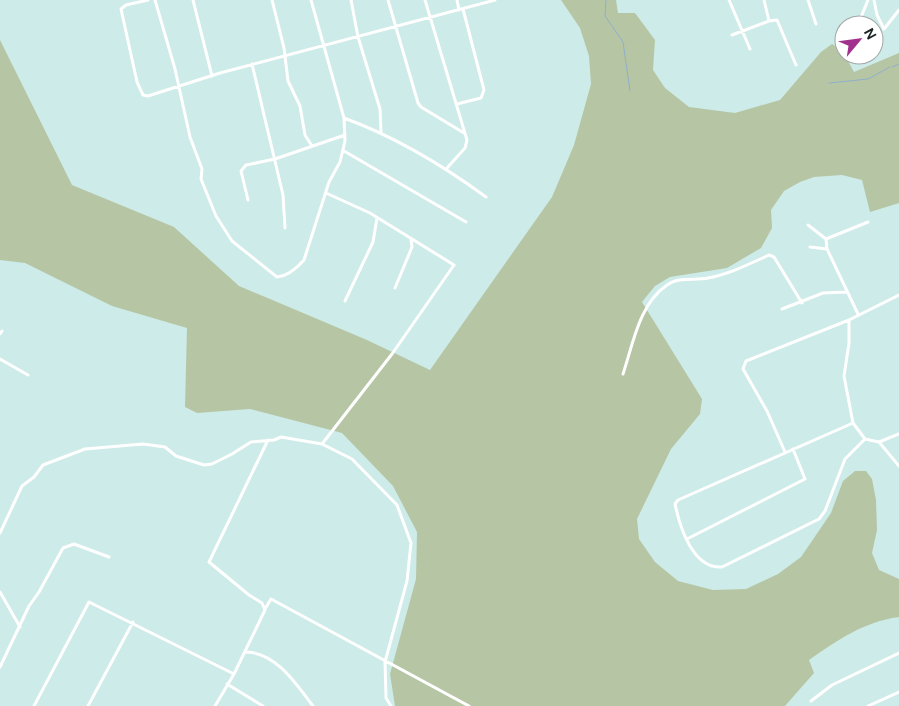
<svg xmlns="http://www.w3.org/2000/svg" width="899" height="706" viewBox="0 0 899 706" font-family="'DM Sans',sans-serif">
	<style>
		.green { fill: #b6c6a5 }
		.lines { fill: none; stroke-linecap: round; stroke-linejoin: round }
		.stream { stroke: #90afcb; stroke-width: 1 }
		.street { stroke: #fff; stroke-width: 3 }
	</style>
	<rect width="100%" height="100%" fill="#cdebe8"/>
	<!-- green -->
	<path class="green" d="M561,0H616L618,13H635L655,40L653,70L665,88L689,107L735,113L780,100L821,52L832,44L842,50L854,72L899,53V203L870,212L862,180L842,175L814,177L800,182L784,191L771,210L772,228L761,248L727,268L670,277L655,286L642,302L702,399L700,414L671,449L637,519L639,539L655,562L678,581L713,590L746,589L778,574L801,557L831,513L843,481L855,471H866L872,479L876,500L877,530L872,553L879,570L899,579V617C863,622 838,640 809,660L814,673L785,706H395L390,674L416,579L417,532L393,486L342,433L250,409L197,413L185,407L187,328L112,306L25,263L0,260V40L72,185L174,227L239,286L367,340L430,370L552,197L574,145L591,84L589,56L580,28Z"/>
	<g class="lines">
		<!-- stream -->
		<path class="stream" d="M606,0L605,16L623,42L630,91
			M892,67L899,64
			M829,83L868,79L890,67"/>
		<!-- street -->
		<path class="street" d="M148,0L126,5L121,9L137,82L143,95L148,96L220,73L495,0
			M155,0L175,69L190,137L202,169L201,179L216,216L232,241L277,277C288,276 297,268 304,260L329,182L340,162L345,141L344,118L311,0
			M193,0L212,76
			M272,0L284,48L288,81L300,106L305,135L312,146
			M351,0L358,37L380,109L381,132
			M388,0L418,103L421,107L464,133
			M425,0L467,140L465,148L447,168
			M457,0L459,10
			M729,0L750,49
			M764,0L769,21L777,20L796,65
			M808,0L816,24
			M874,0L877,15L884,29L899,10
			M859,22L868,0
			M732,35L769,21
			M252,64L283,195L285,228
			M457,104L481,98L484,90L463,9
			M344,118C396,137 441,164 486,197
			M344,151L466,222
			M248,200L241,171L246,165L275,159L345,135
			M808,225L826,239L827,249L858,314
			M826,239L868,222
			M810,247L827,249
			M395,288L412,247L411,239
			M345,301L373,242L377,218
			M782,309L823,293L847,292
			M849,320V343L844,376L853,423L865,439L879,442L899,466
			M0,334L2,331
			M0,359L28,375
			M623,374C633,344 639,304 667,285C679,276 695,281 708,278C730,274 749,264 769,255L774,257L802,303
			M853,423L678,500L675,504C680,528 693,569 722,567L819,519L825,511L845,459L865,439
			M879,442L899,434
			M322,444L352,459L397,505L411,543L407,581L385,662L386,698L391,706
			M785,452L767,411L743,369L746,361L849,320L899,295
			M0,533L22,486L34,477L43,465L85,449L143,444L165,447L176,456L204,465L212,464L232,454L251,442L274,440L281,437L322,444L392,354L454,265L370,213L326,193
			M687,539L805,479L793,449
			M0,592L20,627
			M265,609L271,599L469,706
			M245,652C276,652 296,684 313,706
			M0,667L29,606L39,592L63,548L74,544L109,557
			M227,684L263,706
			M811,701L832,685L899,653
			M34,706L89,602L234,674
			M88,706L133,622
			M215,706L234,674L265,610L262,603L249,595L209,562L268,440
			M868,706L899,692"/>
	</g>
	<!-- north arrow -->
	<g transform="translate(859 40) rotate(61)"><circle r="24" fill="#ffffff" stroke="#a3a7a7"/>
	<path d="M0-4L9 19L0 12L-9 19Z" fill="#a2318e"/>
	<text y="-8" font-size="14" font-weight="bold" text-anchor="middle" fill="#192423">N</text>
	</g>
</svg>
